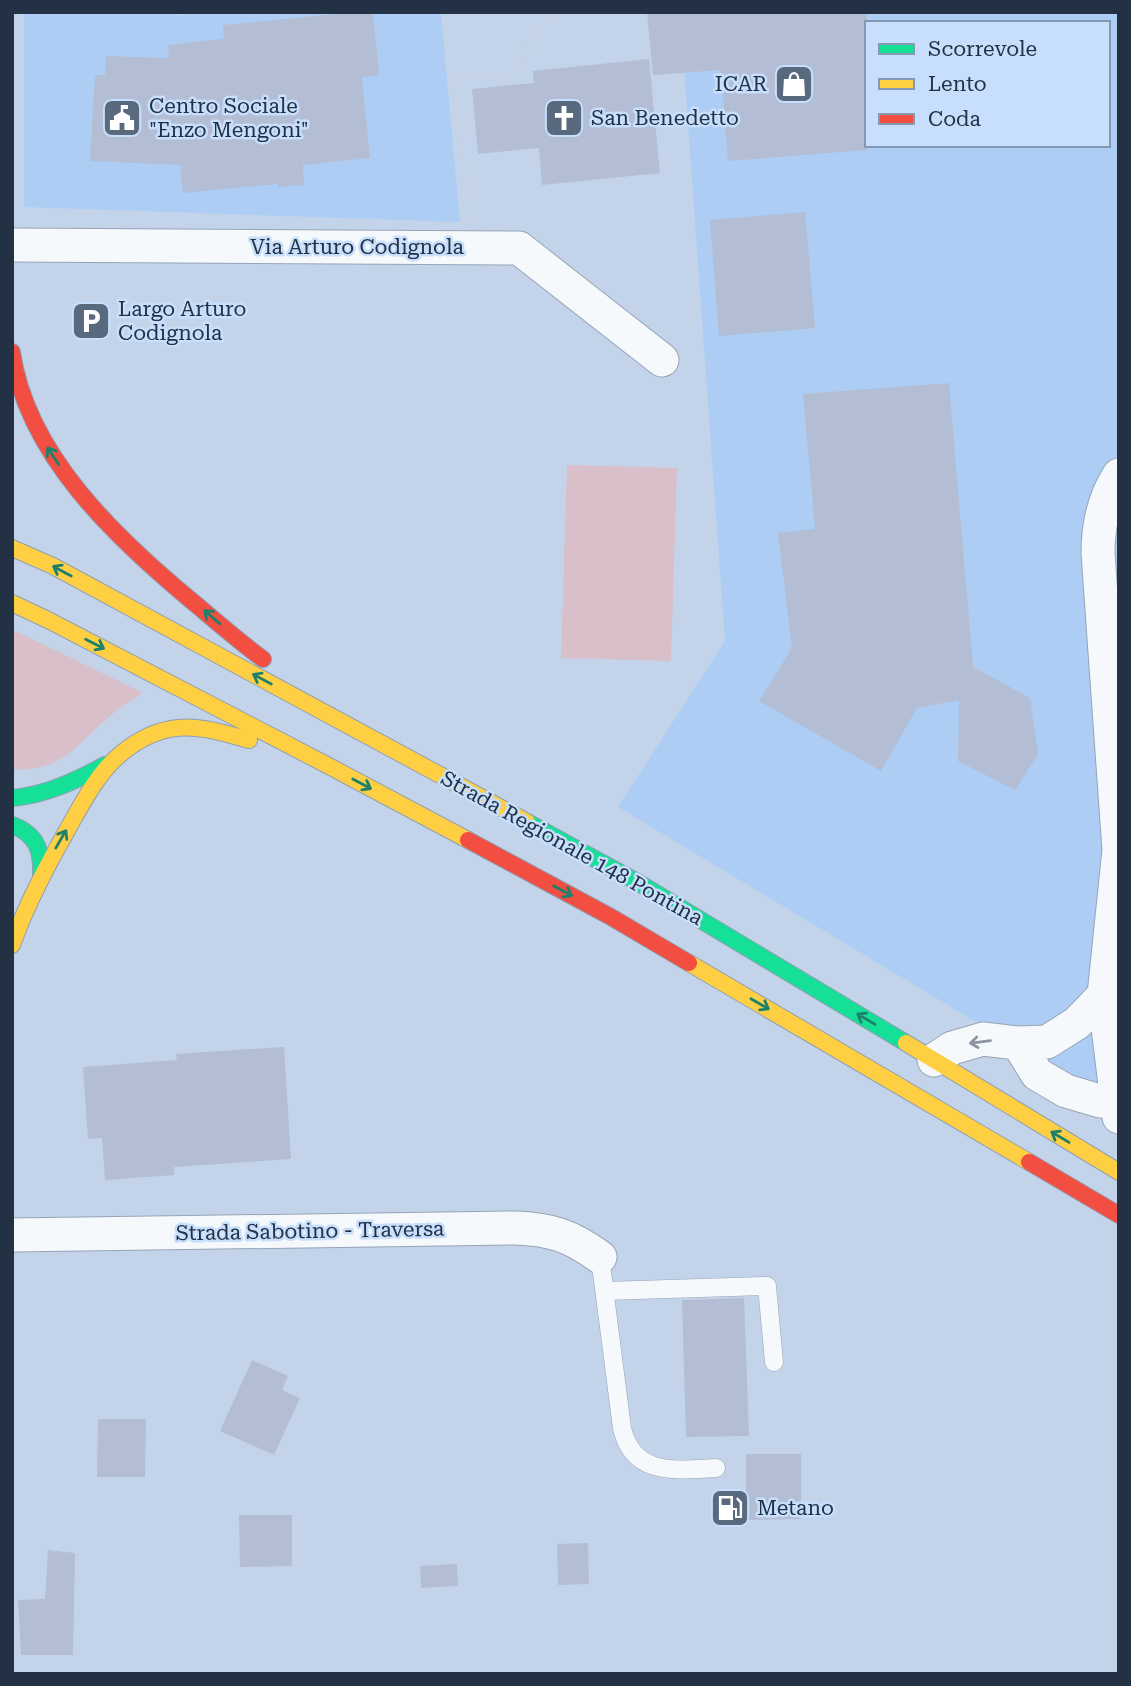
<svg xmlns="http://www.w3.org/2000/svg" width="1131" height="1686" viewBox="0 0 1131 1686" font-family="'Roboto Serif',serif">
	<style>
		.built { fill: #aecdf5; fill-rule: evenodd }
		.green { fill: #d9bfca }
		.building { fill: #b3bdd3 }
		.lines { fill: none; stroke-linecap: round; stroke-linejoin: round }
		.lane-casing { stroke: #96a4b6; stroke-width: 19 }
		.street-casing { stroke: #96a4b6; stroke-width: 35 }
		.fast-casing { stroke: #909fb3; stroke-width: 18 }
		.slow-casing { stroke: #909fb3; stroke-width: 18 }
		.jam-casing { stroke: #909fb3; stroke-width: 18 }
		.path { stroke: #ccd2d9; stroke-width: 4.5; stroke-dasharray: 2 5; stroke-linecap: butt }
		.lane { stroke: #f6f9fc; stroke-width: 18 }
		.street { stroke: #f6f9fc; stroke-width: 33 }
		.fast { stroke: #16e098; stroke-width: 16 }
		.slow { stroke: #ffcf43; stroke-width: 16 }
		.jam { stroke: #f24e42; stroke-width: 16 }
		.oneway { stroke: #1d806a }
		.oneway2 { stroke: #8c95a0 }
		.labels { text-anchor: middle; stroke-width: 5; stroke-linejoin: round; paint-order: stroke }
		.poi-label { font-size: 21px; fill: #223144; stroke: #c7defc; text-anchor: start }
		.street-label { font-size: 21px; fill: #223144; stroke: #c7defc }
	</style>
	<rect width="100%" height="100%" fill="#c3d4ea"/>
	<!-- built -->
	<path class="built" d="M24,12H175L179,16L192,12H441L460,222L24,207Z
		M680,12H1119V1108L618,807L725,641ZM867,23H1108V145H867Z"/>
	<!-- green -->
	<path class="green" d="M567,465L677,468L671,661L561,658Z
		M12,629L143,693C129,702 115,711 102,723C70,752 61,770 12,770Z"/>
	<!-- building -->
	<path class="building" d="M356,12H373L379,75L362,77L370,158L303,165L304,185L278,187V184L183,193L180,165L90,161L95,75H105L106,56L169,58L168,45L224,39L223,25Z
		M647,12H867V150L728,161L721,70L653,75Z
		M649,59L660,173L542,185L539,148L478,154L472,89L534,83L533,71Z
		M805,212L815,328L719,336L710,220Z
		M949,383L973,667L1030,698L1038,754L1015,790L958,761L959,700L917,708L881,771L759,701L792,648L778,533L815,529L803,394Z
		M284,1047L291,1159L174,1167V1175L105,1180L102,1138L88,1139L83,1067L177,1060L176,1054Z
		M744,1298L749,1436L686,1437L682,1300Z
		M252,1360L288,1376L282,1390L300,1398L274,1455L220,1431Z
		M98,1419H146L145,1477H97Z
		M746,1454H801V1519L746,1520Z
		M239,1515H292V1566L240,1567Z
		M588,1543L589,1584L558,1585L557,1544Z
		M48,1550L75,1553L73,1655H21L18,1600L45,1599Z
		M457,1564L458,1586L421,1588L420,1566Z"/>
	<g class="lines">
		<!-- lane casing -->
		<g class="lane-casing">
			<path id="lane" d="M600,1257L622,1428C633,1477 677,1470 716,1468
				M605,1291L767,1286L774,1362"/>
		</g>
		<!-- street casing -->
		<g class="street-casing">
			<path id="street" d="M12,245L519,248L662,360
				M1119,475C1104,498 1098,526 1098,553L1119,850
				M1119,850L1104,995L1119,1117
				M1018,1043L1037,1074L1066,1091L1100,1101L1116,1095
				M934,1060L952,1048L983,1039L1018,1043L1047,1042L1077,1023L1104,995
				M12,1235L515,1228C551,1229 571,1236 600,1257"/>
		</g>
		<!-- fast casing -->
		<g class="fast-casing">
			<path id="fast" d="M12,798C46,795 75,781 105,765
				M527,822L639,883L906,1043
				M12,825C38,835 42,851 41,877"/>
		</g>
		<!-- slow casing -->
		<g class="slow-casing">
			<path id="slow" d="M12,548L53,566L527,822
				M12,603L50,621L325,764L468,840
				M12,945C27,903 48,864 70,825C83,802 96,777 115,759C130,745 150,733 170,729C197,724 224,733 249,740
				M689,963L1029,1162
				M906,1043L1119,1172"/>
		</g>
		<!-- jam casing -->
		<g class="jam-casing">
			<path id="jam" d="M12,352C27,455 116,538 193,602C216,621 238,641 263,659
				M468,840L611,917L689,963
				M1029,1162L1119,1215"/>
		</g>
		<!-- path -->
		<path class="path" d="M469,219L454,80L523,73L528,43L554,12"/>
		<!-- lane -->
		<use href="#lane" class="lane"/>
		<!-- street -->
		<use href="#street" class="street"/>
		<!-- fast -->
		<use href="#fast" class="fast"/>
		<!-- slow -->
		<use href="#slow" class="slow"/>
		<!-- jam -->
		<use href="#jam" class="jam"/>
	</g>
	<!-- one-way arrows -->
	<defs><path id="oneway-shaft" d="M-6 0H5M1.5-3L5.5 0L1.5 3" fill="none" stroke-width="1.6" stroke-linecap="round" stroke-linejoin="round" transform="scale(1.75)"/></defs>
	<g class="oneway">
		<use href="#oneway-shaft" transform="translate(53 456) rotate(-123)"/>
		<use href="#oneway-shaft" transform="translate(62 571) rotate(-152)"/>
		<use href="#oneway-shaft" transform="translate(212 617) rotate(-139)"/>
		<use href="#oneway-shaft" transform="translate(95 644) rotate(27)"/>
		<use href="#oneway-shaft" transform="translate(262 679) rotate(-152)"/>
		<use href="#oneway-shaft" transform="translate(362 784) rotate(28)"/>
		<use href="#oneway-shaft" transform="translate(61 839) rotate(-60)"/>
		<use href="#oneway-shaft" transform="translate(563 891) rotate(28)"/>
		<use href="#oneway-shaft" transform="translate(760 1004) rotate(30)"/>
		<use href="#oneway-shaft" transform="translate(866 1019) rotate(-149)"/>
		<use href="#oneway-shaft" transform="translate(1060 1137) rotate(-149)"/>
	</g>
	<use class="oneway2" href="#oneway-shaft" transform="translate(980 1042) rotate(173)"/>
	<!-- icons -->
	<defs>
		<g id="shop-square" transform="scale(2.0125)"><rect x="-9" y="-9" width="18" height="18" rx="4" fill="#5a6a7e" stroke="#c7defc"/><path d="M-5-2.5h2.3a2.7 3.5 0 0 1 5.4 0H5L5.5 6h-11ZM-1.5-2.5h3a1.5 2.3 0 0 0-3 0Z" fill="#fff"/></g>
		<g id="civic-square" transform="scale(2.0125)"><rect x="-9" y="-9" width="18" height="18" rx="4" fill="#5a6a7e" stroke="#c7defc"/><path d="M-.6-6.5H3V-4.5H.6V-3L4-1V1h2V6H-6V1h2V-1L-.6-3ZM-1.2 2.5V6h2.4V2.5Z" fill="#fff"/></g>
		<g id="church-square" transform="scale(2.0125)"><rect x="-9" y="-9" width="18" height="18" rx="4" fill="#5a6a7e" stroke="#c7defc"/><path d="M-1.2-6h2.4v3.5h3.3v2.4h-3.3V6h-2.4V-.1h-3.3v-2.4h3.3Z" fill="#fff"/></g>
		<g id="parking-square" transform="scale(2.0125)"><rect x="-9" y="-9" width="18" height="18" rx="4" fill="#5a6a7e" stroke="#c7defc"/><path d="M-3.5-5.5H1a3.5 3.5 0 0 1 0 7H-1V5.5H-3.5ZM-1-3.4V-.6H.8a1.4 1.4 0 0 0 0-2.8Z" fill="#fff"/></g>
		<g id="fuel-square" transform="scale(2.0125)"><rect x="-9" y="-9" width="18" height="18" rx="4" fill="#5a6a7e" stroke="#c7defc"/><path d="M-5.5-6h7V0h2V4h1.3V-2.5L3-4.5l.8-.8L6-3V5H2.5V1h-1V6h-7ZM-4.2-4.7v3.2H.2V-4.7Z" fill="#fff"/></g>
	</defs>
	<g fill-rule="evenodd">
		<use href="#shop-square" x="794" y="84"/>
		<use href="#civic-square" x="122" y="118"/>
		<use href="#church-square" x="564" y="118"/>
		<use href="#parking-square" x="91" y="321"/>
		<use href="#fuel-square" x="730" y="1508"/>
	</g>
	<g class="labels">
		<!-- poi labels -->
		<g class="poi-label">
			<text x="767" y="91" text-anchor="end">ICAR</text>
			<text x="149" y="113">Centro Sociale<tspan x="149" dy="24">"Enzo Mengoni"</tspan></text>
			<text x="591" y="125">San Benedetto</text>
			<text x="118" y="316">Largo Arturo<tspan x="118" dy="24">Codignola</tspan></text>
			<text x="757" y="1515">Metano</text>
		</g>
		<!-- street labels -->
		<g class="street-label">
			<text x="357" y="254">Via Arturo Codignola</text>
			<text transform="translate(572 848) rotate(29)" y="7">Strada Regionale 148 Pontina</text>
			<text transform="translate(310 1231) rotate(-1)" y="7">Strada Sabotino - Traversa</text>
		</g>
	</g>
	<!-- border -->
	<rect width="1131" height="1686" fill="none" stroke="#223144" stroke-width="28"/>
	<!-- legend -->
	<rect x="865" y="21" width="245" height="126" fill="#c7defc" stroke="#8599b2" stroke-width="2"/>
	<rect x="879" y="44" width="35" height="10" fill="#16e098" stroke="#8599b2" stroke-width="2"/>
	<text x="928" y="56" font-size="21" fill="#223144">Scorrevole</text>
	<rect x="879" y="79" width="35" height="10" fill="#ffcf43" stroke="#8599b2" stroke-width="2"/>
	<text x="928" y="91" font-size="21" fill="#223144">Lento</text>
	<rect x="879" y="114" width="35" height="10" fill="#f24e42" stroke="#8599b2" stroke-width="2"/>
	<text x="928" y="126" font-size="21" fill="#223144">Coda</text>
</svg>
